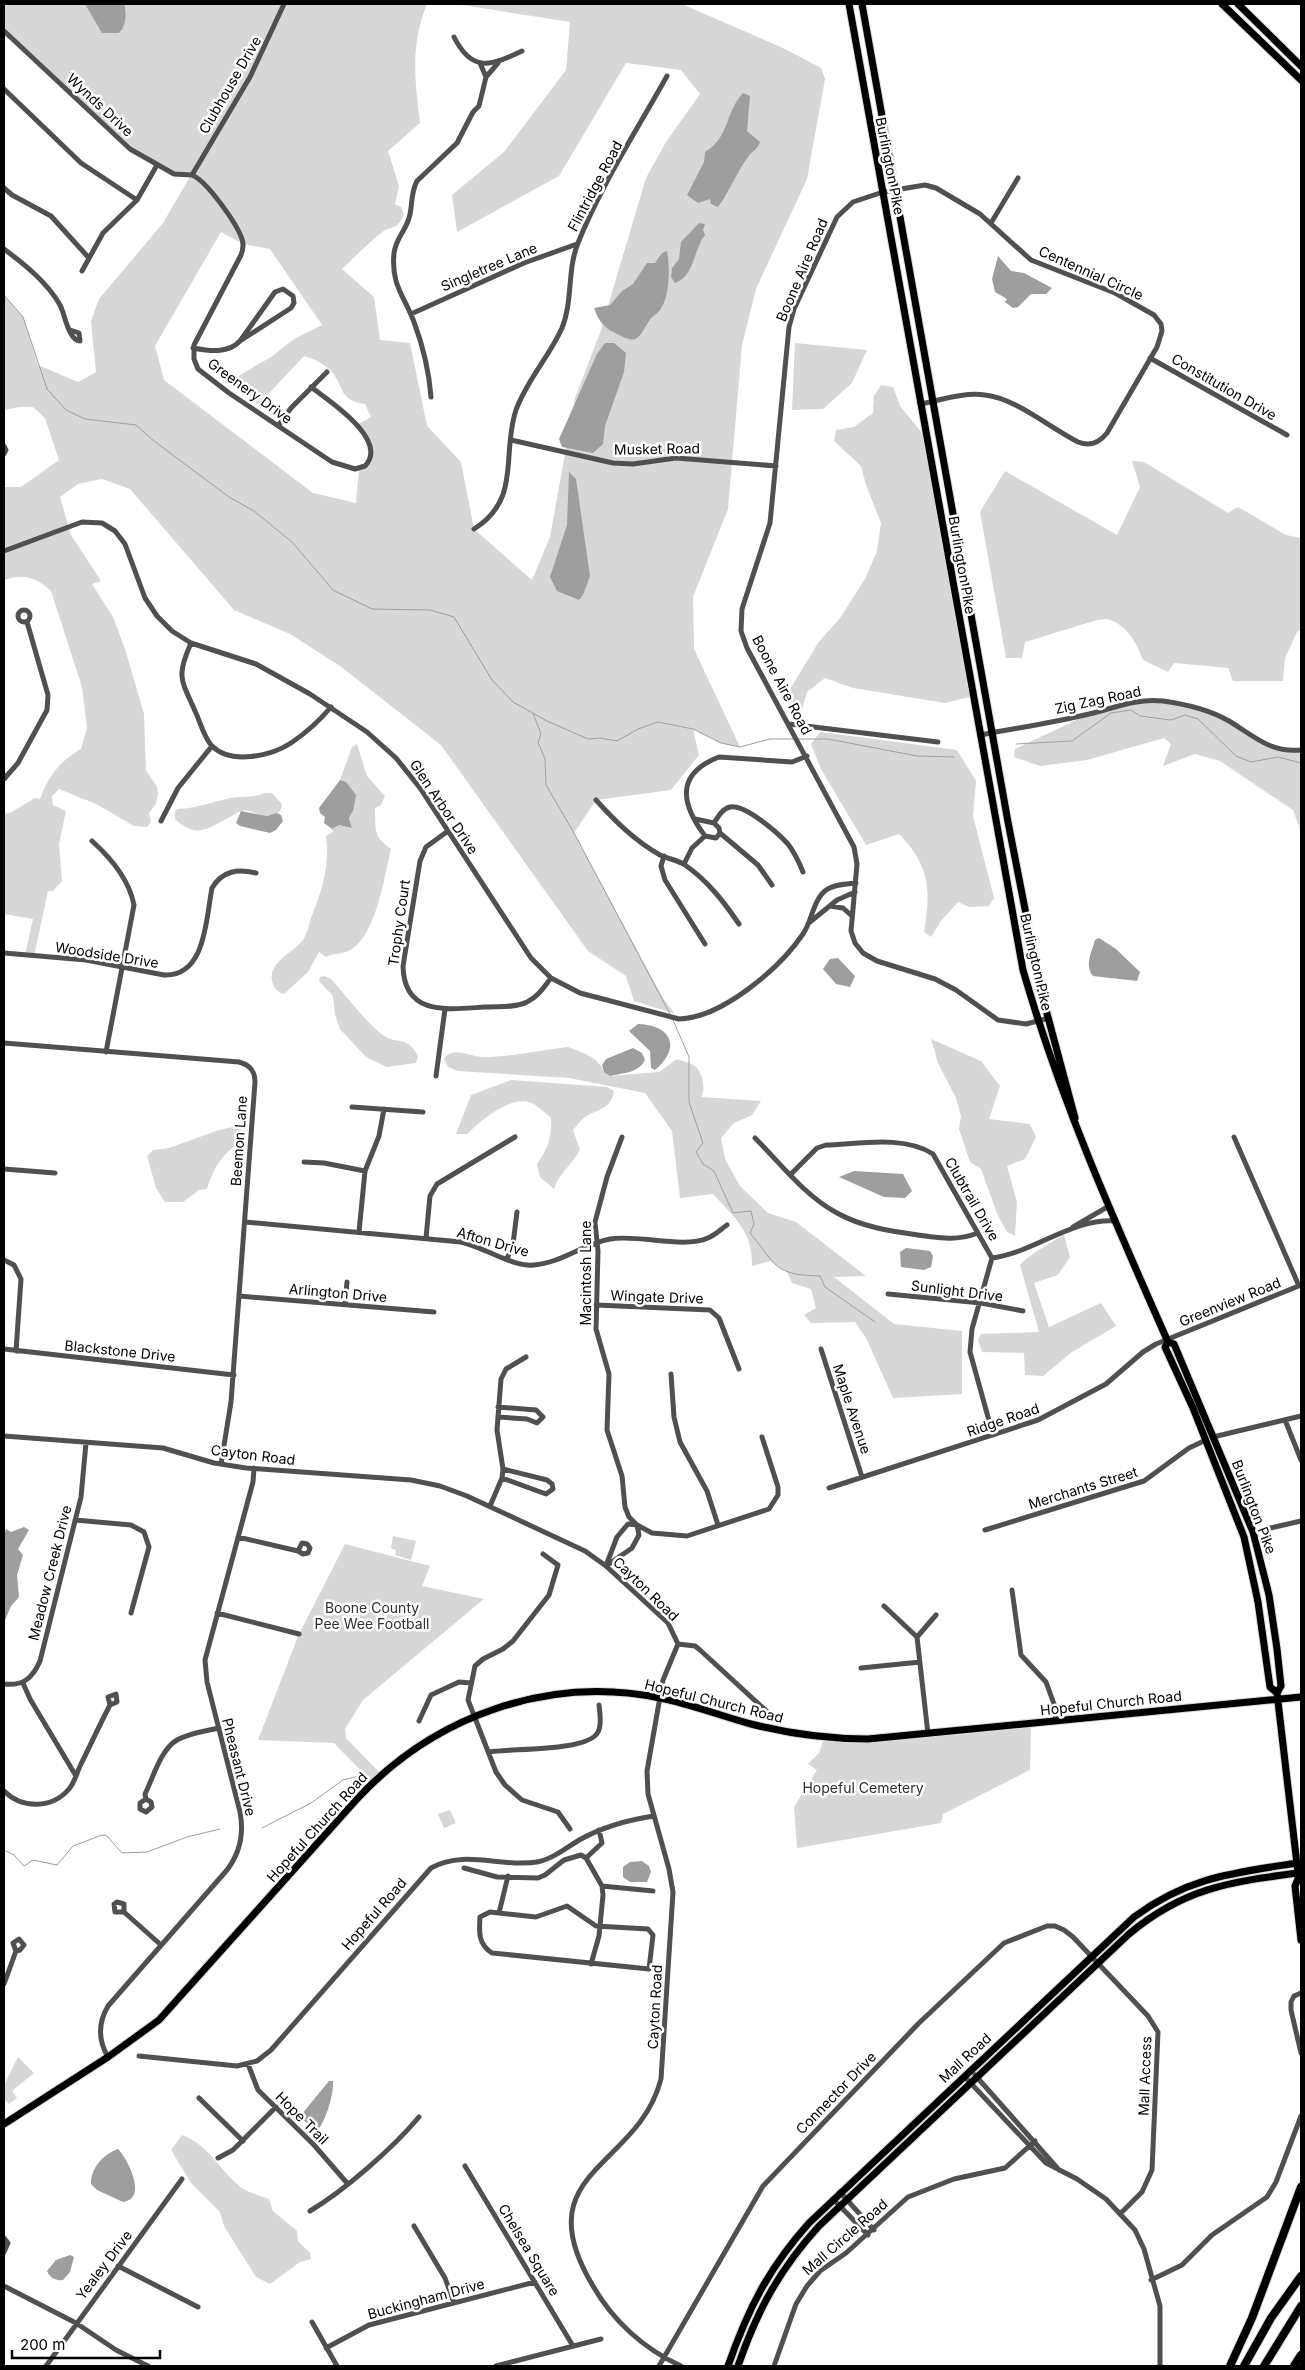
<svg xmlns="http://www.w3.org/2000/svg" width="1305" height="2370" viewBox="0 0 1305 2370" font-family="Inter,sans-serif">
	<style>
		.green { fill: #d7d7d7; fill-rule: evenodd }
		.water { fill: #9e9e9e }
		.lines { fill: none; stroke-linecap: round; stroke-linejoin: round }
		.stream { stroke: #9e9e9e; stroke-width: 1 }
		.major-casing { stroke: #dbdbdb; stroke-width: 9 }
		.highway-casing { stroke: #dbdbdb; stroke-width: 10 }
		.minor { stroke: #505050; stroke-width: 5 }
		.major { stroke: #000; stroke-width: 7 }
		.highway { stroke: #000; stroke-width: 8 }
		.highway-bridge-casing { stroke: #dbdbdb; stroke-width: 10; stroke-linecap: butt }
		.highway-bridge { stroke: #000; stroke-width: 8 }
		.labels { text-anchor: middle; stroke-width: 5; stroke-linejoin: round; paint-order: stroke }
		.street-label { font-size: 14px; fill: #000; stroke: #fff }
		.park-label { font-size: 14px; fill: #2e2e2e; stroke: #fff }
	</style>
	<rect width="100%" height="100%" fill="#fff"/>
	<!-- green -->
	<path class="green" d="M4,4H427C410,45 415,80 420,123L388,151L399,186L395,204L401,207L404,214C398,231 390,225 381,233C367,244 355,257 342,269L374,297L380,340L410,343L427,426L461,462L474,529L532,580L550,537L575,398L600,333L646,178L666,142L700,94L681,70L626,63L559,176L457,232L452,195L504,152L566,70L570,22L456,4H682L785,49L821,68L825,79L807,179L756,289L742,345L728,509L693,597L694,649L740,747L721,743L693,729L699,755L671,790L596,800L574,833L663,998L675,1014L634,1001L626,976L588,951L441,745L340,666L290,634L234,610L130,489L102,479L78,484L60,497L71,535L101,581L92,584L113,617L125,649L144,714L146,770L157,787L158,794L156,804L149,813L151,822L147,827L134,826L96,804L59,789L52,796L53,805L66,811L59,844L62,881L53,891H48L34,956L25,955L33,919L4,914V814L10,813L35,798L40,799C49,775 59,762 81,749L87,728L82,687L51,591C37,577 23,573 4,580V559L6,558H4V487H21L59,460L45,418L33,407H19L4,410V295L23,317L38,365L78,382L96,372L91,321L99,299L163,223L191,175L182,176L145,159L4,31ZM221,232L243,244L270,249L322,325L294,339L271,357L240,375L236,383L258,405L304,356C315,359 325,364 332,372C345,389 339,400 365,404L371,417L357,425L372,452L362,468L359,469L356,503L313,493L164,380L155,346Z
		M795,343L867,350L852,383L823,409L792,410Z
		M881,385L893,387L900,406L926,438L973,696L945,703L853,688L825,678L807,692L801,713L786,696L818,643L840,618L865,579L877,551L881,523L866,485L861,466L834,441L836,430L854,427L873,413L874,396Z
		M1132,461L1144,462L1228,513L1238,507L1286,535L1301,538V630L1297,632L1285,658L1283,681H1233L1228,668L1174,663L1168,672L1143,660C1137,643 1125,622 1106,619C1098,618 1037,639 1025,642L1022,658H1006L980,512L1005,471L1117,535L1140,487Z
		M1163,701L1209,712L1269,747L1301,750V832L1293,810L1220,761L1195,754L1163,766L1171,744L1164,738L1087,760L1040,766L1014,757L1015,749L1089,714L1120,704Z
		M820,732L957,750L976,781L973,816L994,898L989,906L969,907L958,902L941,921L931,937L924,932C931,890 930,866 899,834L866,845L821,769L811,744Z
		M357,744L367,776L385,796L381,805L375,808C376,830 372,835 391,849C384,877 377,932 352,949C344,955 335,952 326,957L319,952L308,972L284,994C274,992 269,979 273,970C279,956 295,951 303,940C307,934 309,925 311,918C322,891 330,865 326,836L333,832L332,829L339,825L352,828L349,818L353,811L346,782L340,780L352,747Z
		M265,793H272L282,804L281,810C264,824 254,808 241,811C237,812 233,816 230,817C207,829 197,839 175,819V811L178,809C198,808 211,802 231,798C243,796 254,798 265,793Z
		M324,976L331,979C345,994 370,1028 386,1037C398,1044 408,1036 418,1056L416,1063L387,1067L366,1057L340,1029L335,1015L333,996L319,981L320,977Z
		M931,1039L981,1061L1000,1086L989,1119L1030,1124L1036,1137L1025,1159L1007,1166L1017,1202L1015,1236L1007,1232L998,1216L981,1169L970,1162L959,1129L961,1116L956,1098L938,1063Z
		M568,1047C582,1052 600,1058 604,1072L610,1076L659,1072L677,1059C682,1061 691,1063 696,1067C703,1074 706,1089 701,1097L761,1101L752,1115L734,1123L721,1138L725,1159L740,1186L768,1213L796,1222L866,1276L834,1277L894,1324L962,1331V1394L893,1398L866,1338L855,1322L811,1323L804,1315L816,1308L811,1289L792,1283L787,1272L770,1261L752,1266C753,1232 735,1218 713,1194L680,1198L672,1131L645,1093L569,1078L458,1071L448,1067L444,1059C452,1045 471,1057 483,1057C511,1057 540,1050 568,1047Z
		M511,1080L607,1087L614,1091C611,1109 600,1108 587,1116C581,1119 577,1126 573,1130L580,1150C571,1166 559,1173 554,1189L540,1177L537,1164C548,1149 552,1136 551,1118C545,1113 538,1106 532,1103C511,1094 480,1121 467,1134H456L471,1095Z
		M238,1126L244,1133L243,1140C239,1144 234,1146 230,1150C218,1160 211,1175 207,1189L199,1190L183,1202H165L156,1188L147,1156L153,1150L169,1148L219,1130Z
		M1064,1235L1070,1257L1058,1275L1034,1283L1049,1327L1101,1303L1116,1326L1072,1352L1043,1376L1025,1375L1024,1353L982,1352L978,1340L981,1334L1039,1332L1020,1265C1027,1256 1053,1241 1064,1235Z
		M393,1536L416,1541L411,1560L395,1555L396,1550L391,1548Z
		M345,1544L430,1566L422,1586L484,1599L363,1700L345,1729L346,1738L382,1775L373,1783L334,1743L258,1740L299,1634Z
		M1031,1723L1030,1770L943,1814L941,1823L797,1848L794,1807L817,1770L808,1764L819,1753L824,1738L853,1739Z
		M450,1810L456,1823L444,1828L438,1814Z
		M18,2057L34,2073L12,2091L17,2098L9,2104L4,2099V2085Z
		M182,2135C207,2144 218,2167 237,2184C245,2192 259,2195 269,2199L273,2211L297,2231L298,2241L310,2253L311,2259L300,2262L270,2284L256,2277L224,2226L220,2212L191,2183L171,2150Z"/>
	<!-- water -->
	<path class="water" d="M85,4H124C127,14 126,26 119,33H102Z
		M743,93L750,96L747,131L760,142C758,149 752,151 748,157C736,173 730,191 718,207L711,204L710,199L698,203L687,195L704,162L705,152C730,137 725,112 743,93Z
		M699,223L705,224L703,230L705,235C693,250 695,276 675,283L671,277L672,268L679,259L681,242Z
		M667,251C670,266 670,297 660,310C657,314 652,316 649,321C637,340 638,345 615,333C603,327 598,320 594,308L610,305L622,291L633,284L647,263H655L662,253Z
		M998,256L1011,271L1024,273L1052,288L1046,294H1031L1018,307L1013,308L1005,302L1007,299L995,292L992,279Z
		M605,343H614L626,353L624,372L605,426L603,444L593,453L562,447L559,439L597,354Z
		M569,472L576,479L590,576L583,595L579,600L557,591L550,577L567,525Z
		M340,780L346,782L356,795L353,811L349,818L352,828L339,825L332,829L324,823L325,817L320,813L319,808Z
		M241,811L267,816L277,813L281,815L283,821L276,830L270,833L240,826L236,823Z
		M1099,938L1116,949L1140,972L1137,981L1093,976C1084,966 1092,951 1095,940Z
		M838,958L855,976L850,987L836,984L823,969L830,959Z
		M638,1024C671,1025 682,1047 655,1070L651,1068L650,1051L629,1031Z
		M633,1048L642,1053L645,1060C639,1073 623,1073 610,1076L604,1072L602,1065L606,1059Z
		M854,1171L903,1174L912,1191L905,1198L884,1197L839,1177Z
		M906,1248L930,1251L933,1256L931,1267L924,1270L901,1267L900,1252Z
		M24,1527L29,1530L18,1549L23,1555L17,1575L19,1597L11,1606L4,1623V1537L6,1529L11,1532Z
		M642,1861L649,1866L651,1872L647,1882H630L623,1877V1867L630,1862Z
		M329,2081H333C334,2094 326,2120 318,2130L301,2119V2115Z
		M118,2149C128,2159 148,2199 123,2202L97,2190L91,2184C91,2167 104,2154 118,2149Z
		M70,2255L74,2257L70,2272L63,2280C56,2281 50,2278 47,2271L56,2260Z"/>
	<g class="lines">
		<!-- stream -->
		<path class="stream" d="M4,295L23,317L47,389L66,410L85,419L136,425L154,441L229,497L254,511L292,542L333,590L372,609L430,610L454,617L492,680L513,702L547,721L588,739L600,738L617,741L638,729L658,722L693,729L721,743L740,747L770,739H793
			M533,713L541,734L538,742L545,759L546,785L574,833L670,1014
			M799,739H828L917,756L954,757
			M1016,744L1072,741L1111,713L1131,710L1140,716L1171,720L1185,715L1198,719L1236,756L1251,762L1278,757L1301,763
			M673,1020L689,1057V1102L703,1143L696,1152L703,1164L714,1171L733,1213L751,1211L754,1224L750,1233C777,1265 773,1275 820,1276L825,1287L875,1322
			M262,1828L311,1803L343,1780L359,1776
			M4,1850L14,1855L24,1866L33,1860L57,1865L73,1846L102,1835L107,1836L122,1853L147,1852L187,1837L220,1829"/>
		<!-- major casing -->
		<g class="major-casing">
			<path id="major" d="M849,4L1023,970C1060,1099 1114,1220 1168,1342L1174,1344L1253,1532L1269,1595L1277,1649L1281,1686L1277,1693L1298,1873V1879L1295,1886L1301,1940
				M862,4L1008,822L1041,991L1075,1118
				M1222,4L1301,80
				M1238,4L1301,66
				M1168,1342L1165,1347L1193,1408L1244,1537L1258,1602L1270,1687L1277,1693
				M4,2124L108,2057L159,2020L357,1799C434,1716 548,1675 660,1698C691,1704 721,1716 751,1724C790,1734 828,1739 868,1739L1301,1697
				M728,2366C748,2309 768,2269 809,2223L1134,1917C1188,1877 1233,1873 1297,1863
				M738,2366C757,2311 779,2270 819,2226L1129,1934C1184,1888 1230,1882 1298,1873"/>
		</g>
		<!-- highway casing -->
		<g class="highway-casing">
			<path id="highway" d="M1230,2366L1252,2318L1301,2187
				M1244,2366L1271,2318L1301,2276
				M1264,2366L1301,2306"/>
		</g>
		<!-- minor -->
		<path class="minor" d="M4,31L130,149L174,174L192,175
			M454,37C472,73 491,66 522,51
			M480,63L486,77
			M4,89L81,163L137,200
			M192,175C207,181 237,224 242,239C244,245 243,250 241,255L194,345V359L198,369L229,393L332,462L355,469L365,466C390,440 328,400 311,387
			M192,175L250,77L284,4
			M4,188L12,195L51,216L88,257
			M991,223L1018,178
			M4,249C24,264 47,282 60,305C65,314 68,340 80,341L79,333L70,330
			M82,271L103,233L137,200L157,165
			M283,289L293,296L294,303L291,308L240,341L275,292Z
			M411,314L524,263L577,244
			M193,348C209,351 228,354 240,341
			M1150,358L1287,435
			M431,397C429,371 423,346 414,322C404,295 391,286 394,253C396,238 405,232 409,218C413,206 410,194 417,181L457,143L473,112L479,106L486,77L498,63
			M920,404C941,400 964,392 985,395C1015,398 1050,428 1078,442C1090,447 1099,443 1107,433L1157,347L1162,331L1161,324L1154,315L1115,293L1031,260L980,214L936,188L925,185L883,192L853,202L837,217L794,309L789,327L770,523L742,609L741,631L747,648L854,847L857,864L851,931L855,943L863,953L877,961L935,979L956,990L998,1020L1026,1024L1049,1018
			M278,426L291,408L327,372
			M511,440L613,463L633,464L676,458L776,466
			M4,446L6,450L4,454
			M474,529C522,499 501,455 516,410C527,380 549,357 562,328C573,301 567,270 578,243C601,185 637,130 667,76
			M4,551L82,522L102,523L115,531L125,544L145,598L157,616L172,631L191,643L256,664L310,694L367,732L396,758L420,788L531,958L551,978L580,993L679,1019C722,1018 780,968 803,934C812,921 813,900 826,890C834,884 846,884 856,883
			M18 616a6 6 0 1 1 12 0a6 6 0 1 1-12 0Z
			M191,643C176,677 181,679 195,711C200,721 204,738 212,746C231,765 271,756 291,743C306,733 320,720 331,707
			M789,724L938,742
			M980,735C1016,728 1053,723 1089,714C1114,708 1136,698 1163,701C1185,704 1210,710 1229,721C1254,736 1270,753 1301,750
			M4,779L18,763L47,710L48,695L27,622
			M596,800C615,821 635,841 660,855C668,859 678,860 685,865C708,881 724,902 739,924
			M695,819L714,823L719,828L720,833L716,838L705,836C681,804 675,774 719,757L792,762L807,756
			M161,821L178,788L212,746
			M714,823C718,817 722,809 730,807C745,804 778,833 788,844C794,852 799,862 803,872
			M448,831L426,847L420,861L403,966C404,1017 449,1009 485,1007C499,1006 515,1008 527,1002C538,997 544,987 551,978
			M720,833L758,865L772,885
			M92,841C111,858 129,879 134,905L106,1052
			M664,856L661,866L665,880L705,944
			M684,864L692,848L705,836
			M830,906L843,908L852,916
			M810,922L837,900L855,892
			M4,953L86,960L164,975C206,977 206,918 212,888C223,870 238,869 256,873
			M4,1043L239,1062C250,1065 255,1071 255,1082L231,1402L221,1464
			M436,1076L445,1009
			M352,1107L423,1112
			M1234,1137L1299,1286
			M755,1138C780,1163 805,1196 837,1213C862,1227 890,1231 918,1235C940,1238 957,1241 978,1233
			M304,1162L324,1163L365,1171
			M4,1169L55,1173
			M791,1174L817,1148L826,1145C859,1144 904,1135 933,1154L992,1258L972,1329L970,1352L993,1435
			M245,1222L461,1242C484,1247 512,1267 534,1265C561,1263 583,1244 610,1239C638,1234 683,1249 708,1238C715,1235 721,1229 727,1225
			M1073,1227L1109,1206
			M359,1232L365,1171L379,1136L384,1109
			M426,1238L430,1196L437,1184L515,1137
			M992,1258C1036,1252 1071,1218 1116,1221
			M507,1259L513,1244L517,1212
			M4,1260L14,1265L21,1279L16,1351
			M888,1294L981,1303L1023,1311
			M239,1296L434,1312
			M345,1304L347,1282
			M596,1305L710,1310L719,1318L739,1369
			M4,1349L234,1375
			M821,1349L862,1477
			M671,1374L674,1417L680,1442L707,1491L718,1525
			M498,1417L527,1419L537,1423L543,1417L536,1410L498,1407
			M1285,1420L1301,1460
			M4,1436L163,1448L214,1463L246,1468L411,1480L440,1486L467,1496L585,1551L606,1566L668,1623L678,1644L663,1680L647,1771L648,1794L669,1869L673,1892L661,2079C638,2169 524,2171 593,2286C613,2321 644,2349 681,2366
			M1213,1437L1301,1416
			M502,1478L546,1494L553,1489L552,1484L547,1480L503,1469
			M829,1488L1038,1420L1106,1384L1143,1352L1156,1344L1301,1285
			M490,1506L502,1478L503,1469L497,1430L501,1379L506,1369L526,1357
			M75,1520L131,1525L144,1532L149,1547L131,1613
			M985,1530L1144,1481L1189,1448L1206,1440
			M1253,1532L1301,1521
			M238,1537L298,1551L303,1554L308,1553L310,1548L307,1544L302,1543L298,1551
			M543,1554L558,1565L549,1595L513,1641L503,1649L483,1659L475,1666L468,1700L496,1772L505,1785L522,1800L558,1812L570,1829
			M607,1563L617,1537L628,1524L637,1525L652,1533L687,1536L769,1509L778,1495V1487L762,1437
			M606,1566L632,1548L639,1535L637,1525L629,1517L625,1507L622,1476L607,1430L609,1374L596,1329L598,1251L595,1222L607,1177L622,1137
			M1012,1590L1021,1655L1046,1682L1054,1704L1056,1720
			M884,1606L917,1637L928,1734
			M217,1613L299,1634
			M917,1637L936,1615
			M678,1644L695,1646L700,1650L774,1718
			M861,1668L920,1662
			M23,1683L30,1699L76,1776
			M4,1684C23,1686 32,1679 40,1661L81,1497L86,1443
			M419,1721L431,1695L459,1682L471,1683
			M489,1752C511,1748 588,1752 598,1732C602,1725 600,1713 599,1705
			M4,1791C22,1809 52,1809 69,1789C75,1782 77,1772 81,1764C91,1744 100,1724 110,1705L108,1697L116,1694L117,1702L110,1705
			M146,1799L151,1802L152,1807L146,1812L140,1809V1803L146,1799L145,1794C153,1778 161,1749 177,1740C189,1733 205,1731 219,1728
			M586,1858L602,1843L599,1830
			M464,1868L497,1877L538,1878L545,1875L564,1860L581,1855L586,1858L602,1886L653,1891
			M567,1906L596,1926L648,1929L653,1935L649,1969L492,1953C478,1944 479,1932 480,1917L490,1912L536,1917Z
			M124,1912H115L114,1904L117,1902L124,1904V1912L161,1945
			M499,1913L508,1876
			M591,1964L599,1936L603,1895L602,1886
			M4,1984L16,1951L13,1943L19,1939L24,1945L20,1950L16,1951
			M1301,1993L1294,1996L1291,2002V2010L1301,2053
			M139,2056L237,2066L257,2061L271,2050L431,1868C465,1849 501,1868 537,1862C553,1859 567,1847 581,1839C605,1826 627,1820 654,1816
			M108,2057C98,2040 98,2023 108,2006L227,1870C240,1853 244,1833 240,1812L207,1682L205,1660L253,1482L254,1468
			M248,2064L258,2090L314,2145L347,2183
			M975,2075L1059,2170
			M964,2076L1046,2163L1077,2179L1106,2199L1135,2230L1144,2249L1160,2306V2366
			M199,2098L243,2141
			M218,2158L233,2150L276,2107
			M465,2166L573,2346
			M840,2192L874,2230
			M833,2199L868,2235
			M310,2211C345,2190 392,2149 419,2117
			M414,2226L445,2278L454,2303
			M4,2238L8,2243L4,2252
			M118,2266L198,2307
			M1151,2280L1182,2265L1212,2235L1267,2197L1276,2182L1301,2116
			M4,2286L76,2323L116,2350L148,2366
			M312,2322L337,2366
			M326,2348L369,2325L535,2282
			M46,2366L182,2179
			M496,2366L601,2339
			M659,2366L763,2186L919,2023L1004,1943L1047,1926H1055L1064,1930L1073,1937L1148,2016L1158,2032L1152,2170L1142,2192L1121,2213
			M774,2366L796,2304L807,2286L820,2271L846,2253L908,2197L954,2179L1005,2168L1035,2141"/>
		<!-- major -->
		<use href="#major" class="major"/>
		<!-- highway -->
		<use href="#highway" class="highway"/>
		<!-- highway-bridge casing -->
		<g class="highway-bridge-casing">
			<path id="highway-bridge" d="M1294,2366L1301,2355"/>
		</g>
		<!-- highway-bridge -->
		<use href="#highway-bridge" class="highway-bridge"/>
	</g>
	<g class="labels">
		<!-- street labels -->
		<g class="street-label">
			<text transform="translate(230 85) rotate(-60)" y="5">Clubhouse Drive</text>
			<text transform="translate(100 105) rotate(43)" y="5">Wynds Drive</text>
			<text transform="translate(890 166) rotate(79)" y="5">Burlington Pike</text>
			<text transform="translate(595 186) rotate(-62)" y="5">Flintridge Road</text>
			<text transform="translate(489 267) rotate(-23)" y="5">Singletree Lane</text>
			<text transform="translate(802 270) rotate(-67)" y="5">Boone Aire Road</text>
			<text transform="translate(1091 273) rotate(24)" y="5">Centennial Circle</text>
			<text transform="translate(1224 387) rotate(30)" y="5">Constitution Drive</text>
			<text transform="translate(250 391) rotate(36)" y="5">Greenery Drive</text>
			<text transform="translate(657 449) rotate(-1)" y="5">Musket Road</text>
			<text transform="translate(962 565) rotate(80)" y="5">Burlington Pike</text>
			<text transform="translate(782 685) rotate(62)" y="5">Boone Aire Road</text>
			<text transform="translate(1098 700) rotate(-12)" y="5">Zig Zag Road</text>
			<text transform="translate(444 807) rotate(56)" y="5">Glen Arbor Drive</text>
			<text transform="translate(399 923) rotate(-82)" y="5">Trophy Court</text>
			<text transform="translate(107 955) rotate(9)" y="5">Woodside Drive</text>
			<text transform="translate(1036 962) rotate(77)" y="5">Burlington Pike</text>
			<text transform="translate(239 1141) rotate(-86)" y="5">Beemon Lane</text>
			<text transform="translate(972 1199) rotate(60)" y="5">Clubtrail Drive</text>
			<text transform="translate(493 1242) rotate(16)" y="5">Afton Drive</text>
			<text transform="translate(586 1273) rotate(-90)" y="5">Macintosh Lane</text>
			<text transform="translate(957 1291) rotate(7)" y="5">Sunlight Drive</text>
			<text transform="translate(338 1293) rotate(5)" y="5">Arlington Drive</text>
			<text transform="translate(657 1297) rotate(2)" y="5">Wingate Drive</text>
			<text transform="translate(1230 1302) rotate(-22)" y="5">Greenview Road</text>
			<text transform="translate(120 1351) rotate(6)" y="5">Blackstone Drive</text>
			<text transform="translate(852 1409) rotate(72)" y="5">Maple Avenue</text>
			<text transform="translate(1003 1420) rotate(-19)" y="5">Ridge Road</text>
			<text transform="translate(253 1455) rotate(7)" y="5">Cayton Road</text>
			<text transform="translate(1083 1488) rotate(-17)" y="5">Merchants Street</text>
			<text transform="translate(1254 1507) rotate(69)" y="5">Burlington Pike</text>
			<text transform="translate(50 1573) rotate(-76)" y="5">Meadow Creek Drive</text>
			<text transform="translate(646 1589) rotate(44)" y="5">Cayton Road</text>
			<text transform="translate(714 1701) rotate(14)" y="5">Hopeful Church Road</text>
			<text transform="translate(1111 1703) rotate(-6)" y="5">Hopeful Church Road</text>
			<text transform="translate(239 1767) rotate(76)" y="5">Pheasant Drive</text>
			<text transform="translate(317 1827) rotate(-48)" y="5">Hopeful Church Road</text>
			<text transform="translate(374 1914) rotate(-49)" y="5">Hopeful Road</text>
			<text transform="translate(655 2007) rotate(-87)" y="5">Cayton Road</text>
			<text transform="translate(965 2058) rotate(-43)" y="5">Mall Road</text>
			<text transform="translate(1145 2076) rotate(-88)" y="5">Mall Access</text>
			<text transform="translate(836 2093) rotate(-46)" y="5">Connector Drive</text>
			<text transform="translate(302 2118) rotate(45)" y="5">Hope Trail</text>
			<text transform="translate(845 2237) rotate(-41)" y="5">Mall Circle Road</text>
			<text transform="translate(529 2250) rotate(59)" y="5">Chelsea Square</text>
			<text transform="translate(104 2265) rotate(-53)" y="5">Yealey Drive</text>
			<text transform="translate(426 2299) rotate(-15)" y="5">Buckingham Drive</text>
		</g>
		<!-- park labels -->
		<g class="park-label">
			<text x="372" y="1613">Boone County<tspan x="372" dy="16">Pee Wee Football</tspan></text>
			<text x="863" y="1793">Hopeful Cemetery</text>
		</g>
	</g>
	<!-- border -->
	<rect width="1305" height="2370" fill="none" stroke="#000000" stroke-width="10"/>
	<!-- scale -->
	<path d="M12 2350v8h148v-8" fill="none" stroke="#000000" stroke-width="2.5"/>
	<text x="20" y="2350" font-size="15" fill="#000000" stroke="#ffffff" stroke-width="4" paint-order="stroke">200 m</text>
</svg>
